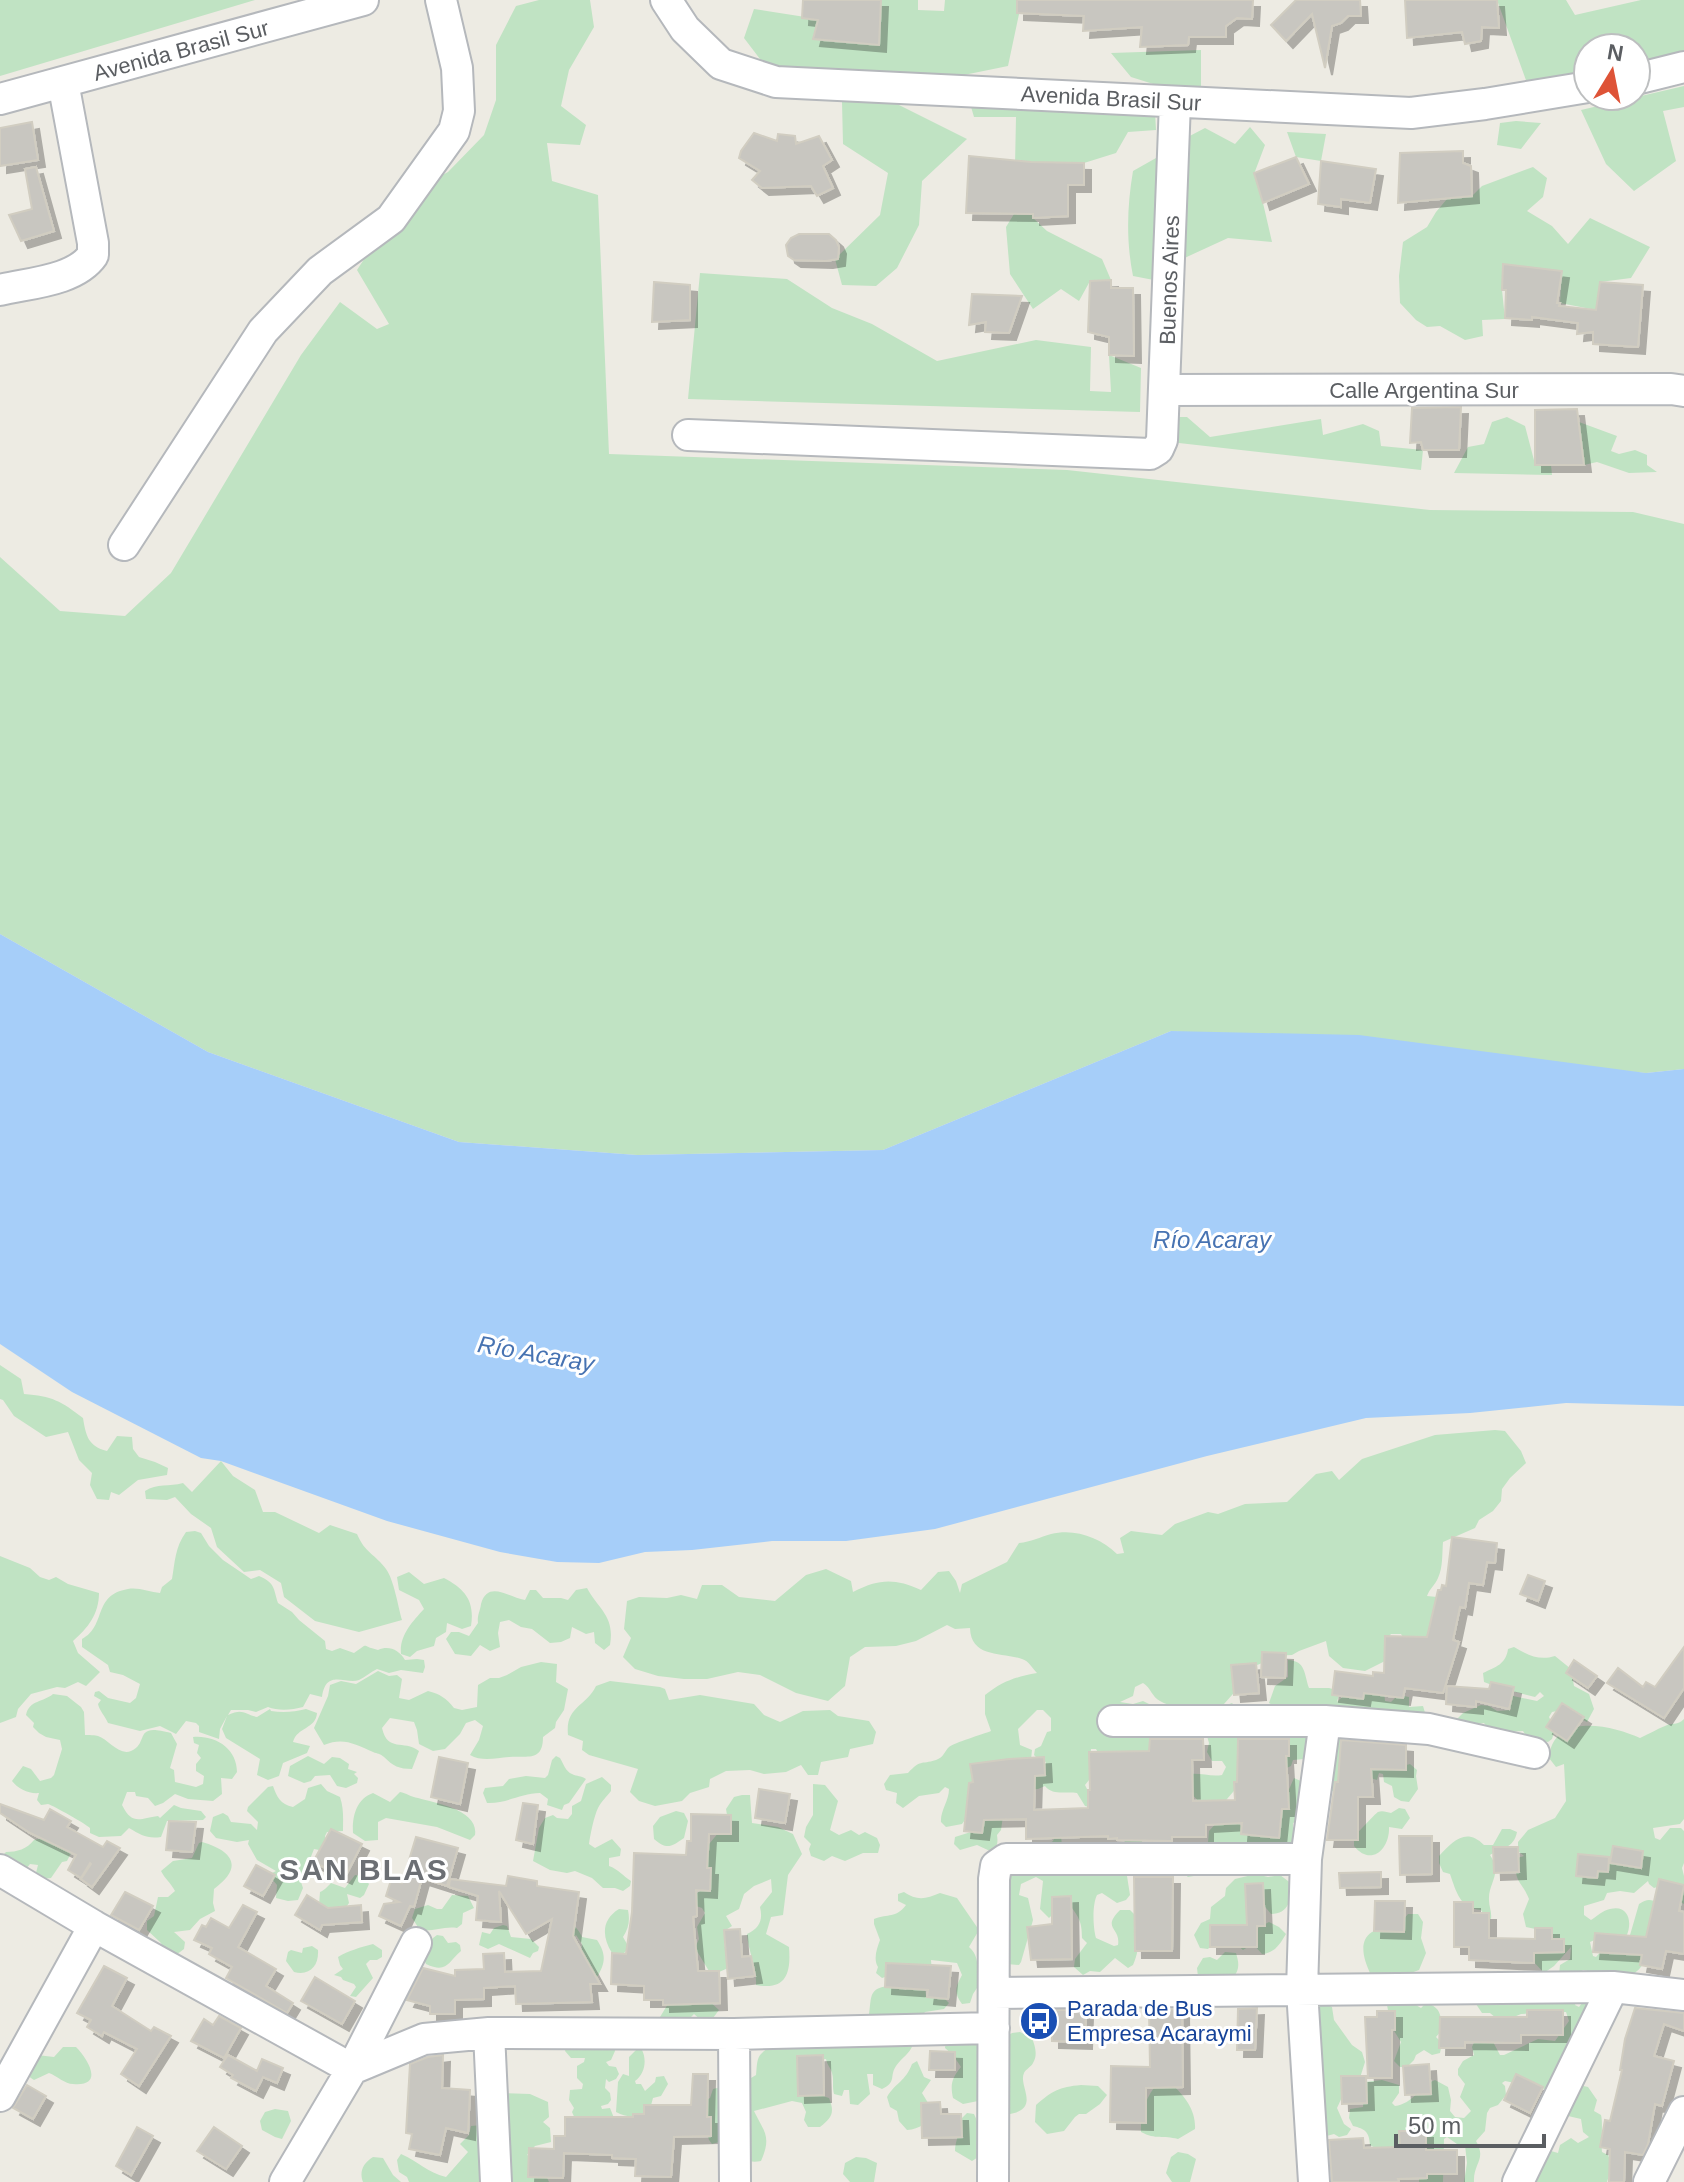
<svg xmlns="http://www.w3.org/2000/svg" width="1684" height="2182" viewBox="0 0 1684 2182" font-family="Helvetica,sans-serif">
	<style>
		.green { fill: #c0e3c3 }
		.water { fill: #a6cef9 }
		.building { fill: #c8c6c0; stroke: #d1cdc1; stroke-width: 2; filter: url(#shadow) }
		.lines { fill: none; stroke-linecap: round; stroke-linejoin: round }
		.minor-casing { stroke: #b5b8bc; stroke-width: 34 }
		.minor { stroke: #fff; stroke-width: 30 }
		.labels { text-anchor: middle; stroke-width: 6; stroke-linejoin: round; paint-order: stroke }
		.street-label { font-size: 22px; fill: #5b5e62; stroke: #fff }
		.transit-label { font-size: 22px; fill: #164399; stroke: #fff; text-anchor: start }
		.water-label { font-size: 24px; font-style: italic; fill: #4773b2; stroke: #fff }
		.district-label { font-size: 30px; font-weight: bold; letter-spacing: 2px; fill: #6c6f74; stroke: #fff }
	</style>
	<defs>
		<filter id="shadow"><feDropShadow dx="7" dy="7" stdDeviation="0" flood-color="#0004"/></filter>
	</defs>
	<rect width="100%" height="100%" fill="#edebe3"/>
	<!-- green -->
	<path class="green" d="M0,0H255L0,76Z
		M539,0H590L594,27L569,70L561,106L586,125L580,145L547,143L552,181L598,195L609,454L1067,470L1430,510L1633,512L1684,524V1069L1646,1073L1171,1031L883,1150L637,1155L459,1142L208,1052L0,934V557L60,611L125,616L171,573L301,355L340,302L377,329L389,324L357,270L406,195L448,172L484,135L496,100V45L516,6Z
		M881,0H918V10L944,11L945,0H1022L1008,66L905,87L776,80L744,38L754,9L818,19L813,37L878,43Z
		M1497,0H1566L1575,15L1641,0H1684V62L1636,72V48H1588V82L1531,94Z
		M1201,50V99L1131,77L1111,53Z
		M1684,86V107L1663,111L1676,161L1634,191L1606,164L1581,110Z
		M967,93L1155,112L1156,130L1128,132L1116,153L1084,163L1034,162L1033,218L1047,231L1102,259L1111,280L1090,281L1079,301L1061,289L1033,309L1010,274L1006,227L1014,214L1016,117H974Z
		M885,98L967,139L922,181L919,225L897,268L876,286L842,285L835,259L880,215L888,173L843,144L842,102Z
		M1516,121L1541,123L1521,149L1497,145L1500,123Z
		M1250,127L1265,145L1254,174L1263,203L1272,242L1228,238L1178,261L1182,140L1205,128L1235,144Z
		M1287,132L1326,134L1321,161L1296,157Z
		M1156,158L1164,282L1133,276C1126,241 1127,206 1133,171Z
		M1533,167L1547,178L1543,197L1527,211L1552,226L1568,244L1590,218L1650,247L1631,278L1600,282L1596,310L1560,303L1562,271L1503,264L1502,290L1505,319L1482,320L1483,336L1465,340L1440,326L1427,327L1416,320L1400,303L1399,276L1403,242L1427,227L1436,212L1447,199L1472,196L1482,186Z
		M700,273L787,279L832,308L872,324L937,361L1036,340L1091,347L1090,391L1111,392L1109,355L1141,368L1140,412L688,399Z
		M1171,417H1187L1210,437L1321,419L1323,435L1363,424L1379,431L1381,446L1423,450L1421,470L1170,442Z
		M1507,417L1525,426L1535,464L1551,465L1552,475L1454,473L1468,447L1484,444L1492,422Z
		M1579,422L1617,436L1611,451L1619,454L1635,450L1647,455V465L1657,472L1629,473L1597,462L1584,465Z
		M0,1365L21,1379L24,1394C52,1396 61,1401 83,1418C86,1436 88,1446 107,1451L117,1436L132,1437L133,1449L139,1457L155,1462L168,1468L167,1475L138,1480L119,1495L111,1492L109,1500L97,1499L90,1485L92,1473L79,1460L68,1432L46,1437L14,1416L3,1400L0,1399Z
		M1495,1430L1505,1431L1521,1451L1526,1463L1510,1478L1502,1489L1501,1501L1493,1511L1479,1520L1475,1528L1443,1542C1442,1554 1443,1567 1438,1578C1435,1585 1430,1588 1427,1596L1437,1597L1440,1650L1406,1642L1401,1634H1391L1387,1639L1385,1661L1365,1671L1343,1668L1329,1656L1326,1641L1299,1651L1292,1655L1271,1656C1262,1666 1250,1667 1238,1669L1240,1686L1224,1704C1203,1709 1180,1712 1160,1701C1152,1697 1151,1688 1143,1683L1135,1687L1133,1696L1120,1702L1133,1704L1143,1701L1151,1705H1162L1179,1712L1213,1710L1232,1703L1241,1713L1243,1731L1239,1785L1221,1806L1202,1805L1186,1788L1190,1774C1201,1773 1212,1777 1222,1775L1226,1767L1222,1761H1212L1207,1752L1209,1743L1207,1736L1161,1749L1101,1758L1096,1749H1091L1089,1780L1085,1785L1097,1809L1085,1806L1077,1793C1065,1791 1053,1796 1045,1786L1038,1789L999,1792L1042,1771L1046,1762L1039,1760L1034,1755L1035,1749L1041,1746L1047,1732L1051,1731V1718L1043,1710H1037L1018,1729L1020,1745L1032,1750L1031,1760L973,1773C972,1791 974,1810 962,1824L946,1827L941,1822C940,1811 949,1801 949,1789L945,1787L939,1793L919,1796L903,1808L896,1803L897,1793L886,1790L884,1784L890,1775L908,1773C921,1759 920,1765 936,1760C944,1757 944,1752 949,1747C954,1743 983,1734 991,1731L985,1714V1695C1003,1681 1015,1677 1037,1673C1032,1668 1029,1661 1022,1659C1001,1652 971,1658 970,1628L955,1629L947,1625L916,1641L896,1646L865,1647L850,1657L845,1686L828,1701L796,1693L760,1675L738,1672L707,1679H684L658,1676L635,1669L623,1657L631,1638L624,1629L627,1601L639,1597L667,1598L681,1595L697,1599L702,1585H722L739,1597L775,1601L806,1575L826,1569L851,1581L853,1592C879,1579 894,1578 921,1590L938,1572L949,1571L956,1581L960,1593L962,1584L1007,1562L1019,1543C1031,1542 1040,1537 1051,1534C1074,1528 1100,1537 1117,1554L1124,1553L1120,1538L1131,1531L1162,1535L1175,1524L1208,1512L1218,1514L1245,1504L1287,1502L1316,1474L1332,1471L1339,1480L1362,1459L1435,1435Z
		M221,1461L233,1476L255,1490L263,1512H275L319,1533L330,1525L357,1534C365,1553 375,1554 386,1569C394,1580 398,1606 402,1620L359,1632L315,1621L284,1597L281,1583L260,1570L244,1572L217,1547L211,1528L191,1514L175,1497L167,1500L146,1499L145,1491C157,1483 169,1487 183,1483L192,1492Z
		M195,1531L201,1533L209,1546L223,1560L251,1579L259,1576C275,1583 273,1587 278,1603L292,1612L299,1620L325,1641L326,1649L332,1651L340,1648L354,1653C371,1642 359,1646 378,1650C389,1645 399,1650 405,1660L417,1659L424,1660L425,1667L423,1673L401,1670L389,1673L377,1669C371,1672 365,1677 359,1680C346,1685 326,1668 322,1697L310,1694L303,1707C292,1710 278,1711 268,1707L256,1712L248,1710H231L228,1715C243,1708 244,1714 257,1717L270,1709L271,1711C283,1713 294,1712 306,1709L317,1713C316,1729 297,1727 293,1742L310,1746L307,1753L283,1763L279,1776L268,1780L257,1775L260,1759L226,1738L222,1729L227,1716L220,1729L219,1739L199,1732V1726L196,1723L186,1721L176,1734L160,1726L140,1731L108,1723C105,1716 99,1710 98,1704L101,1700L94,1696L95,1692L99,1691L108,1698L130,1703L136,1698L140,1684L123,1675L110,1672L108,1665L82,1647V1639C107,1626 92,1595 128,1589C138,1587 150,1592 160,1593L162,1587L172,1579C175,1562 175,1547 186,1532Z
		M0,1556L30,1568L40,1577L49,1580L56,1577L68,1584L99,1593C99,1614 88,1628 73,1641L78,1653L100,1672L86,1686L78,1682L65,1688L57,1687L31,1694L18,1709L16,1717L0,1723Z
		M409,1572L424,1584L444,1578C465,1589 475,1601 471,1626L462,1629L447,1623L446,1632L436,1638L434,1646L417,1651L410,1657L401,1654C399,1636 412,1622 424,1609L419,1600L399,1590L397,1577Z
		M587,1588C599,1610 615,1616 610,1645L604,1650L595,1643L594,1632L586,1634L572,1627L570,1638L561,1642L550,1643L532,1629L521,1627L509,1620L500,1622L498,1633L500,1647L490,1651L480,1645L471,1656L455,1654L446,1639L451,1632H459L469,1636L478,1623C477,1615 480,1612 481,1604C488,1580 508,1597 525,1600L530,1590H536L543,1598H561L568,1600L576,1590Z
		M1514,1647C1528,1655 1539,1661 1555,1656L1571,1669L1574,1686L1589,1694L1594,1709L1587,1722L1562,1710L1552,1712L1549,1717L1555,1729L1552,1739L1548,1742C1538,1741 1528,1740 1523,1731L1506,1732L1487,1727L1484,1723L1478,1724V1727L1456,1720L1463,1713L1481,1705L1489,1706L1497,1711L1511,1710L1508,1701L1513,1696L1537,1701L1544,1696L1540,1692L1535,1697L1500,1688L1484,1682L1483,1673C1496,1667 1506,1664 1508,1649Z
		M1288,1660C1306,1661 1304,1674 1309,1688H1329L1340,1691L1337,1702C1344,1694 1354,1690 1362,1682L1379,1684L1384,1689L1385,1701L1391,1702L1398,1695L1409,1697V1707L1423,1706C1426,1715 1427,1720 1420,1728L1410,1724V1719L1406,1717C1398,1722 1386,1722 1379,1717L1367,1721L1365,1732L1359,1740L1348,1736C1350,1727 1343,1715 1333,1712V1709C1326,1719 1317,1721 1305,1718L1302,1724L1304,1738L1311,1736L1324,1727L1340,1728L1343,1759L1347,1772L1341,1787L1321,1797C1317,1790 1317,1785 1315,1777C1314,1771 1310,1769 1309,1763L1316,1758L1312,1752L1306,1750L1304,1759L1293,1760L1291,1766L1280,1771L1274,1766L1273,1762L1283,1750L1288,1735L1281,1733L1270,1735L1267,1720L1264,1719L1266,1713L1291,1711L1290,1707L1274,1706L1269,1703L1275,1686L1288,1677Z
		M541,1662L557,1664L556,1682L568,1689L564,1710L556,1722L555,1728L543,1737C543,1763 526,1755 509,1757C496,1758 482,1762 470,1755L479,1740L483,1726L475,1720L466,1723L460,1734L445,1749L433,1751L419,1744L417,1730L414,1722L390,1718L382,1728C388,1753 403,1739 419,1751L412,1769C399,1769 393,1766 384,1757C379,1753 378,1754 373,1752C355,1744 343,1737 324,1745L314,1728L328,1696L330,1685L341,1681L356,1684L378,1671L389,1676L397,1675L402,1679L399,1698L409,1700L428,1691C440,1694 446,1698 454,1708L462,1710L477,1707L478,1685L490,1678H499L507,1675L521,1667Z
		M610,1681L660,1687L665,1689L669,1700L700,1695L754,1704L764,1715L780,1722L803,1711L830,1710L838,1716L869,1721L876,1732L873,1744L850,1749L848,1757L821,1762L818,1775H808L801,1765L786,1772L764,1774L750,1770L726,1771L710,1779L709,1787L690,1793L682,1801L655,1806L639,1801L630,1792L638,1769L589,1755L582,1750L583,1741L568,1735C565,1706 586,1707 596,1686Z
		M53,1694L67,1696L81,1707L84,1712L85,1735C88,1735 96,1735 98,1736C108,1739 119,1756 131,1751C150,1743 132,1722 171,1733L177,1744L170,1768L174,1770L175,1782L196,1787L203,1784L204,1776L196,1771V1764L201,1758L197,1753L199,1745L194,1743L193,1737C216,1735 237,1749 237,1772L232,1779L221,1778L222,1794L213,1801L188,1799L175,1794L163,1803L155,1806L148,1798L136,1796L135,1792H127L122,1805C132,1825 139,1819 158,1816L160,1818L174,1805L181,1808L201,1811L206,1817L203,1820L167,1821L161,1837C147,1839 141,1835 129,1828L121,1836L99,1837L90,1833V1828C86,1824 54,1806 48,1804C46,1804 44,1805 41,1805L37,1800L39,1793C29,1794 18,1789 12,1781L23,1766L31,1769L40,1781L51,1778L54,1775L62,1749L60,1740L46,1737L39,1733L33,1727L34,1723L26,1715C29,1700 44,1702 53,1694Z
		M1684,1719V1819L1680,1824L1653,1828L1655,1838L1660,1840L1670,1828H1681L1684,1831V1863L1682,1868L1684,1876V1904L1676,1900L1666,1884L1654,1888L1649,1884L1648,1881L1634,1893L1620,1891L1607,1893L1604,1900L1584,1906V1915L1591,1920C1596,1917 1603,1910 1610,1909C1629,1904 1633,1923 1626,1937H1601L1590,1942L1593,1956L1596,1957L1602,1950L1617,1954L1628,1942L1639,1904C1647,1899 1650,1899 1659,1903C1655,1923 1652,1972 1627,1976C1615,1979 1600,1976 1588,1976V1971L1583,1970L1577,1975L1559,1974L1560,1965L1570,1959L1571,1947L1554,1966L1544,1973L1531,1959L1545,1931L1526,1927L1523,1914L1529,1899C1521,1879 1513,1883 1517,1858L1524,1856L1518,1851V1842L1528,1830L1555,1818L1566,1801L1564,1764L1556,1767L1549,1758C1550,1753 1550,1749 1552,1745C1566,1714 1616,1727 1640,1738C1649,1734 1657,1729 1665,1726C1673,1722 1677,1726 1684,1719Z
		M308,1756L324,1764L332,1757L340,1758L349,1764L348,1769L357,1772L354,1774L358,1778L357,1783L346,1788L337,1786L330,1775L315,1776L311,1781L304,1783L288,1776L290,1766Z
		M556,1756L560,1758C563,1763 566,1772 572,1774C578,1777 580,1775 586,1779L569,1803L564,1805L562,1810L547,1805L548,1799L540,1793C521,1793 506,1804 487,1803L483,1793L485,1788L503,1786L509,1779L526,1776L545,1778L548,1775L552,1760Z
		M1410,1764L1417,1770L1416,1776L1418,1789L1409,1802L1401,1801L1394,1797L1392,1786L1384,1782L1383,1774L1379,1773L1377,1780L1370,1778L1368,1765L1399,1767Z
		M602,1777L611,1785V1791C607,1796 601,1802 598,1808C594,1816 590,1836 589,1844L595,1848L612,1839L621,1849L620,1856L609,1858V1866C618,1869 623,1876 631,1881L630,1886L623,1891L615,1888H603L592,1878L575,1871L567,1873L550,1870L533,1861L539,1828L545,1818L553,1815L557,1818L568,1819L572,1814V1806L581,1801L586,1784Z
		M1294,1778L1303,1782L1302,1818L1293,1823V1827L1299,1835L1295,1845L1211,1873L1188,1877L1171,1864L1126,1850L1124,1844L1126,1836L1142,1837V1846H1195L1208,1842L1209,1831L1218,1821L1237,1820L1245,1832L1279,1812Z
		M321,1784L327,1791L340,1797C344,1809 343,1819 343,1831L327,1832L325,1836L327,1846L324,1851L314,1849L303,1877L300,1879L303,1888L298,1900L288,1901L276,1898L277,1885L271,1878L272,1873L276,1871L257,1860L248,1844L249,1840L237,1842L216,1838L210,1831L213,1817L223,1813L228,1816L231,1822L251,1824L257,1830L258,1822L247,1811L248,1807L268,1787L273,1786C277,1797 280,1804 293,1807L305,1799L308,1788Z
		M813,1784L825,1785L838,1801L830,1830L839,1835L851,1830L859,1835L865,1832L877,1838L880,1845L878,1853H863L845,1861L832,1856L824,1861L811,1856L809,1849L811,1844L804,1837L806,1827L813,1815Z
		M400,1792C406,1793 411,1797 418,1798C436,1803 479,1810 475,1835L470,1840L437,1827L386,1818L378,1822V1840L365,1841L353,1833C352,1817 356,1799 373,1793L390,1802Z
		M742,1795H750L752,1823L778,1827L793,1834L802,1854L788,1875L783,1915L771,1917L766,1934L789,1947C791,1972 787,1991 756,1985C757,1967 748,1951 747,1934C760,1928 763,1920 760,1907L772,1892L771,1879L754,1886L744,1894L739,1909L726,1916L732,1926L724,1931C724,1944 726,1954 728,1968L717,1973L709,1971L695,1948L699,1939L697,1927L705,1913L702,1908L693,1905V1896L707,1886L705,1849L728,1821L726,1809L734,1797Z
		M1399,1808L1405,1809L1410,1818L1402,1829L1389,1827C1390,1849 1371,1867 1354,1846V1837C1358,1832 1375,1814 1378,1812C1382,1810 1387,1812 1391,1813Z
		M676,1811L684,1813L688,1821L684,1838C671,1847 667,1850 654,1839L653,1826L660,1817Z
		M984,1812L1003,1816L1001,1830L997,1835C998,1842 998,1848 990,1851L977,1845L960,1850L954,1844L955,1837L974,1831Z
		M1502,1829H1510L1517,1832C1514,1848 1502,1848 1490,1855C1503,1874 1488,1883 1489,1900C1489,1907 1492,1912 1491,1919L1486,1918L1481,1910C1460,1909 1456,1891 1450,1874L1443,1872L1439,1863V1856C1453,1841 1466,1827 1484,1845H1493Z
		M1056,1834L1061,1836L1062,1846L1108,1850L1120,1875L1127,1876L1130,1895L1126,1900L1117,1903L1102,1893L1097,1895C1092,1905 1093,1927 1096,1938L1114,1946L1118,1945C1121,1927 1101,1929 1120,1910H1130L1138,1918C1139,1935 1140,1950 1133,1965L1128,1968L1115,1958L1100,1972L1090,1971L1083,1975L1074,1967L1075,1959L1087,1943L1082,1938C1082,1919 1078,1917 1067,1901L1049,1918L1040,1909L1043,1881L1036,1877L1021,1884L1019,1895L1028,1898L1033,1920L1021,1962L1019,1965L1007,1964L1006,1864L1047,1845L1053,1841Z
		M47,1837L70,1847L71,1853L67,1861L62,1862L51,1878C44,1879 41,1878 36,1873L38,1865L30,1864L26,1869L1,1857L6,1852C17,1852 27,1849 34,1840Z
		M202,1842C233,1851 244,1867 214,1889L213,1903L215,1911L200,1919L190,1930L174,1932L185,1942L184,1949L172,1958L160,1942L147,1930V1921L154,1916L158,1897H168L175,1891C171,1883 165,1879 161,1871L173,1861L192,1858L199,1843Z
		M1256,1874L1268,1877L1280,1875L1292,1884C1291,1899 1289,1914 1271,1914L1261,1902L1254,1930L1269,1922L1279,1927L1286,1934C1280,1944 1275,1953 1262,1954L1253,1944L1243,1950L1231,1940V1928L1229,1924L1223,1925L1216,1940L1208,1949L1200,1948L1194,1935L1201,1923L1210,1919L1211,1907L1225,1896L1226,1888L1235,1879Z
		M355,1875L362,1876L369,1884L364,1895L360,1898L347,1894L349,1903L344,1910L334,1914L319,1905L320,1892C325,1890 327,1887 331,1883L345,1888Z
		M904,1892C917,1901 926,1899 940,1893L957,1898L979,1930L969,1947C981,1957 976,1971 979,1985L973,1994L970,2003L962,2004C954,1993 955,1988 962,1975L957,1963L931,1960L932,1973L925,1986L926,1996L943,1997L949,2003L944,2009L925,2012L922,2016L875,2022L869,2014C870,2009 870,1997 873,1993C880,1983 897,1987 906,1990L911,1982L891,1975L882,1978L876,1973L878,1967C873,1959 877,1948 880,1940L874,1924V1919C889,1913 895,1919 906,1905L898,1901V1894Z
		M452,1895L468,1896L474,1908L463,1913L462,1924L457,1928C444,1926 433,1932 420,1930L412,1918L415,1909L428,1905L437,1909H442Z
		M619,1909L628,1910C630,1920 629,1928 623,1937L627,1944L628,1949L622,1955L612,1953C602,1937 601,1920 619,1909Z
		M1408,1914H1418L1423,1922L1421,1938L1426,1953L1419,1970L1397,1978L1371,1975C1356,1944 1362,1927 1398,1926Z
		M556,1919C570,1925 576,1923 582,1937L597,1940C606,1954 606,1962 597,1977H591L581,1954L582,1944L576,1935L567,1943L553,1934L550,1926Z
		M503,1925L507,1926L511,1937L531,1939L539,1947L538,1951L533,1953L530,1958L499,1944L488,1949L479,1945L482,1932L490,1934L494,1928Z
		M437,1935L443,1936L448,1943L456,1942L460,1945L461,1951C448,1962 447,1974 426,1964L422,1955L433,1938Z
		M373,1944L382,1950V1957L377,1960H370L366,1964L373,1978L356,1997L350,1996L356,1987L354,1984L343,1980L341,1977L334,1975L343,1969L340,1965L338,1957C348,1951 361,1947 373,1944Z
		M312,1946L318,1950C319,1966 310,1976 294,1972L286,1961L288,1952L291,1950L302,1953L303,1948Z
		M1225,1952L1236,1953C1239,1963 1240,1969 1233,1978L1198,1977L1197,1968L1203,1958L1210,1957L1217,1960Z
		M1579,1992L1575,2005L1579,2007L1585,1999L1615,2013L1614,2020L1608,2024L1550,2090L1505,2081L1502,2083L1505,2086L1506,2095L1498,2105L1490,2108L1487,2113L1485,2131L1476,2141C1487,2160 1473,2163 1474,2182H1464L1467,2163L1465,2145L1457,2144L1447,2137L1444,2139L1443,2182H1419V2173L1370,2145C1369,2131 1365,2129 1353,2126L1349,2118L1350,2109L1363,2107L1365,2082L1382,2080L1399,2085V2093L1392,2103L1395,2106C1413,2104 1420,2086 1435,2080L1448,2087L1451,2100L1450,2111L1455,2117L1464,2118L1471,2111L1460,2097L1465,2084L1458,2075V2069L1463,2061L1474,2055L1472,2047L1475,2040L1491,2038L1500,2055H1504L1538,2039L1555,2041L1569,2021L1566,2012L1521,2014L1509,2019L1496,2018L1490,2013H1482L1476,2004L1477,1997Z
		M671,1999L708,2000L719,2010L710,2022L702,2021L694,2014L687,2021L663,2020L660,2017Z
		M1411,2002L1421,2008L1426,2003C1441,2007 1441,2016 1442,2030L1436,2037L1442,2043L1440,2053L1432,2055L1424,2050L1416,2055L1414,2060L1407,2067H1400L1394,2061L1401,2042L1391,2026L1387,2005H1406Z
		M1326,2004L1332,2007L1334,2020L1352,2045L1362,2052L1365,2062L1359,2081L1349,2082L1337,2108L1344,2124L1351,2129L1347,2135L1339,2137L1334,2134L1308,2141L1315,2008Z
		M1020,2032L1032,2038C1035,2046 1038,2055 1033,2063C1031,2067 1026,2069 1024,2073C1018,2086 1041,2108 1010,2114L1000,2107L1004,2038L1012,2033Z
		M568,2038L614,2039L615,2051L611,2060L606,2062L609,2066L616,2067L619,2074L616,2079L609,2082L606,2079L605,2088L610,2093L611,2100L608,2104L601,2106L602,2109L610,2108L614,2118L576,2121L572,2112L574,2108L569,2100L570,2090L582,2089L583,2084L577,2078V2066L584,2062L585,2058H571L565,2051Z
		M946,2039L982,2042L981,2059L978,2066L983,2081V2098L978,2101L963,2104L953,2098C950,2084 952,2078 961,2067L953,2055L945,2048Z
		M892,2041L913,2044C910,2054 902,2057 896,2066C889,2077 897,2082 882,2089L873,2085V2074H867L870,2094L858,2105L850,2104L849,2090H844L842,2096L834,2094C832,2087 834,2080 832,2073C831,2068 827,2065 826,2059L814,2060L810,2092L829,2098C835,2113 832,2117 820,2127H808L804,2120L806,2112L802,2103L792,2101L754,2111C764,2132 772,2136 761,2161C743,2165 734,2152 723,2141L712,2144L709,2140L699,2104L710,2098L713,2089L721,2087L740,2072L751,2078L756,2075C757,2068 756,2058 762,2053C767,2048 770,2048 774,2042H882L887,2047L893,2046Z
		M63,2047H76C88,2059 105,2087 73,2084C65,2084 57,2076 49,2073L34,2080L25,2074L37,2055L54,2057Z
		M636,2050H642C647,2060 645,2074 635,2081L636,2084H641L645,2091L655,2082L656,2077L664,2076L668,2084L661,2096L653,2098L650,2109C637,2117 630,2119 616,2112L618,2082L623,2074L629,2076V2057Z
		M917,2061L924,2077L931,2080L922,2093L933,2111C928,2123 920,2129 907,2130L899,2121L897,2111L890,2107L887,2097C896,2082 905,2082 912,2064Z
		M1158,2083L1172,2084C1185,2097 1196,2110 1195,2129L1178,2139C1163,2135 1156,2140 1141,2132C1140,2114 1146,2096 1158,2083Z
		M1081,2085L1098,2086L1107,2095L1100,2104L1086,2114H1079L1075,2117L1064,2131L1047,2134L1035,2122L1036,2105C1052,2091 1059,2087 1081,2085Z
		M1579,2085L1588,2087L1597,2100L1594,2111L1601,2115C1603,2122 1601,2142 1602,2152L1608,2155L1612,2165L1607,2182H1520L1542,2144L1551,2151L1558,2153L1560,2145L1571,2138L1578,2143L1589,2137L1583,2132L1581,2119L1568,2116L1565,2111Z
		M502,2093L530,2094L548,2102L549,2117L543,2122L550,2128L551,2142L535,2146L527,2155L539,2160L549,2182H409L407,2177L399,2172L397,2160L401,2154C419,2162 427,2172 446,2177L468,2152L460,2144L469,2135L471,2126L482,2125Z
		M275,2109L288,2111L291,2121L282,2139L275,2137L262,2130L260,2121L265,2112Z
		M967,2113L974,2114C980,2125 979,2141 983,2154L972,2161L955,2151C955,2141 960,2136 958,2122Z
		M1178,2152L1188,2154L1196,2159L1190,2182H1172L1166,2173L1171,2157Z
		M373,2157L383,2158L393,2175L401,2182H363C359,2172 363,2163 373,2157Z
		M856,2157L866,2158L877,2163L874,2182H850L843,2174L845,2163Z"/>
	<!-- water -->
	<path class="water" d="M0,934L208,1052L459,1142L637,1155L883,1150L1171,1031L1359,1035L1646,1073L1684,1069V1406L1566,1403L1470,1413L1366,1418L1207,1456L935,1529L846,1541H772L692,1550L645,1552L599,1563L557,1562L500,1552L387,1521L221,1461L201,1458L72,1392L0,1344Z"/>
	<!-- building -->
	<path class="building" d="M803,0H881L879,45L813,39L818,20L802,18Z
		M1017,0H1253L1252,19L1237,18L1226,26V37H1189L1188,45L1140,47L1142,27L1083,31L1084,16L1017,13Z
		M1296,0H1360L1361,16H1348L1341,23L1332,26L1325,68L1312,14L1286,41L1271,25Z
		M1405,0H1497L1499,28L1482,27L1481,41L1465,44L1462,32L1407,38Z
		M32,122L38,160L0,166V128Z
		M754,133L777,141L778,134L795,136L796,144L819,136L832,160L823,166L833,188L817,196L811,186L762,188L752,180L760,171L739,158L741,151Z
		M1463,151V163L1471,166L1472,196L1398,203L1400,153Z
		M969,156L1031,162L1084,163V185H1068V216L1033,218V214L966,213Z
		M1296,157L1309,184L1263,203L1254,173Z
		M1321,161L1376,169L1370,203L1341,199V207L1318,204Z
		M36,167L54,231L21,241L9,215L32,209L25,169Z
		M799,234H829L836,240L839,247L838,259L826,261L794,260L788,256L786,245L791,238Z
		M1503,264L1562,271L1557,303H1560L1559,306L1596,310L1600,282L1643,285L1638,347L1593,344V332L1577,334L1578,323L1532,317V320L1505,318L1506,290H1502Z
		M1111,280V288H1133L1134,356L1109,355V337L1088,332L1090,281Z
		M654,282L690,285V320L652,322Z
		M972,294L1022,296L1009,333L985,332L986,322L969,325Z
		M1461,407L1459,450H1423L1421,442L1410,443L1412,408Z
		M1577,409L1584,465H1535V410Z
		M1452,1537L1497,1543L1495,1563L1487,1562L1483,1585L1469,1583L1465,1608L1460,1607L1453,1640L1459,1642L1443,1693L1405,1688L1403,1698L1364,1693L1363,1699L1332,1695L1335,1671L1373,1676V1672L1384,1673L1385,1636L1427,1637L1438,1590H1441L1442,1585L1446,1586Z
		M1528,1575L1545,1581L1538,1601L1520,1594Z
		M1684,1647V1688L1664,1718L1607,1683L1618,1668L1643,1687L1646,1682L1655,1687Z
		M1262,1652L1286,1653L1285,1678L1261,1677Z
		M1574,1660L1597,1676L1588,1688L1566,1673Z
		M1256,1663L1259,1693L1234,1695L1231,1665Z
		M1491,1682L1514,1687L1509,1709L1476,1701V1707L1446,1704L1447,1686L1489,1689Z
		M1562,1703L1584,1717L1567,1741L1546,1727Z
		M1150,1739H1203L1204,1760H1192L1193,1801L1235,1800L1234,1782H1237L1238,1739H1289V1756H1286L1289,1809H1282L1279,1838L1241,1834L1242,1823L1206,1825V1837H1172V1841L1117,1840V1838L1108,1839V1836L1026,1839V1819L984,1820L982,1833L964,1831L969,1783L973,1782L970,1764L1009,1759L1044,1757L1045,1775L1035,1776L1034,1810L1088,1808V1790H1090L1089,1752L1149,1751Z
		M1341,1740L1406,1745V1770L1371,1769L1373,1797H1358V1840H1327L1335,1782H1338Z
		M439,1757L468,1763L460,1804L431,1797Z
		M759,1789L790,1794L785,1823L755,1818Z
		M523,1803L538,1805L533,1844L516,1840Z
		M0,1804L44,1820L50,1809L71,1821L67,1827L103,1847L107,1841L120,1848L92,1887L81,1879L91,1864L90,1863L81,1878L68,1870L76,1855L30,1833L0,1813Z
		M691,1814L731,1815V1834H709L707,1868H711L710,1891L696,1890L697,1916L693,1917L698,1971H719L720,2003L663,2005V2000H644V1986L611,1984L612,1953L626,1954L632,1912L634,1853L686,1855L687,1841H691Z
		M169,1821L196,1822L192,1852L166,1850Z
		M331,1829L362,1844L345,1877L313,1862Z
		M1399,1836H1432V1874L1400,1875Z
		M416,1837L458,1848L447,1886L422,1878L414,1907L410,1906L401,1926L379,1916L384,1904L399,1902L386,1896L391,1880L402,1883Z
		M1613,1846L1643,1851L1641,1868L1610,1863Z
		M1493,1847H1518L1519,1872L1494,1873Z
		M1578,1854L1609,1857L1608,1872L1598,1871L1597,1878L1576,1876Z
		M256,1865L275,1875L263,1896L244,1886Z
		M1381,1872V1887L1340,1888L1339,1873Z
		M508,1876L537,1881V1886L579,1892L573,1936L600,1984H590L592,2002L516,2004L515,1986L484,1988V1999L455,2000V2014H430V2006L407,2000L423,1968L455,1976V1970L484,1969L483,1954L504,1953L505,1972L541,1971L552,1919L526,1934L499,1891L501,1922L476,1920L478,1896L449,1887L450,1879L506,1886Z
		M1134,1877H1173L1172,1951H1135Z
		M1659,1879L1684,1885L1679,1911L1684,1912V1954L1666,1951L1662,1969L1640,1965L1642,1955L1593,1952L1595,1933L1646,1937Z
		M1263,1883L1265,1926H1257V1947H1210V1925H1247L1245,1884Z
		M125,1892L153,1906L139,1930L111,1915Z
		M307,1895L328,1908L361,1905L362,1922L322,1925L320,1930L295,1915Z
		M1071,1896L1072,1959L1031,1960L1027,1927L1052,1924V1897Z
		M1375,1901H1405L1404,1932L1374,1931Z
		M1454,1902H1473V1913H1489V1938L1535,1939V1928H1552V1939H1564V1952L1534,1953V1963L1469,1960V1947H1454Z
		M243,1905L257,1912L238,1947L276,1969L266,1986L293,2003L287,2013L226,1978L232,1967L209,1954L212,1948L194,1940L202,1925L206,1927L211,1918L229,1928Z
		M740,1929L742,1957L751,1956L755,1976L728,1979L724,1930Z
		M886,1963L951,1966L948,1999L927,1997L928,1990L885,1987Z
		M104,1966L127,1978L112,2006L151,2031L154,2027L171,2036L139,2086L121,2074L137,2049L104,2032L102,2036L87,2027L91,2020L77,2013Z
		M315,1977L355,2001L342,2024L301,2001Z
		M1257,2008L1255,2050H1237L1238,2009Z
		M1635,2008L1684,2013V2031L1664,2024L1654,2056L1674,2061L1662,2106L1655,2104L1648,2144L1643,2155L1625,2152L1624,2182H1609L1610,2149L1600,2147L1605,2120L1610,2121L1622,2070H1620L1625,2039Z
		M1182,2009L1183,2087L1146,2088V2123L1110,2122L1111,2066L1150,2067L1149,2010Z
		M1052,2010H1086L1085,2042L1052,2041Z
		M1527,2010H1563V2035H1521V2043L1465,2042V2048H1439L1440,2017H1527Z
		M1377,2011H1395V2030H1392V2078H1368L1365,2017H1377Z
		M219,2016L241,2028L224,2058L191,2041L204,2019L213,2025Z
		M930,2051L955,2052V2070H929Z
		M228,2055L257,2071L262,2059L283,2068L277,2083L263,2077L256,2091L231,2078L233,2075L220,2067Z
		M443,2055L442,2088L470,2090L468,2133L446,2128L440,2155L409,2149L412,2134L406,2133L410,2064L428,2057Z
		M823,2055L824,2095L798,2096L797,2056Z
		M1429,2064L1431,2094L1405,2095L1403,2066Z
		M693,2074H708L707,2117H711V2136L674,2137L671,2177L635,2176L636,2159L612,2158V2155L564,2153L563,2178L528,2177L529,2148L554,2149V2136H565V2117H633V2114H644V2105H691Z
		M1516,2074L1543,2087L1530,2113L1504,2100Z
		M1341,2076H1366L1367,2103L1342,2104Z
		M27,2085L46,2096L33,2119L13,2108Z
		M940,2102L941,2114H961L962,2137L922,2138L921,2103Z
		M137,2127L153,2136L131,2175L116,2166Z
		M214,2127L242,2146L226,2169L197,2151Z
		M1399,2131H1426V2150H1457V2174H1427V2178L1398,2179L1399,2182H1332L1329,2140L1363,2138L1364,2148L1400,2147Z"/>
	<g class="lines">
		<!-- minor casing -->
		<g class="minor-casing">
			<path id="minor" d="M666,0L685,29L721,64L776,82L1411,113L1485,104L1588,87
				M1636,79L1684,67
				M0,99L363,0
				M0,290C29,283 75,281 93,255V243L63,82
				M1165,390L1671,389L1684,391
				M688,435L1150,454L1158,449L1162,440L1175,102
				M124,545L263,331L320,271L391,219L454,131L459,111L457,68L441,0
				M1113,1721H1325L1429,1729L1534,1753
				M0,1870L94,1926L352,2069L424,2039L489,2033L734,2034L994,2028
				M994,1993L1613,1987L1684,1995
				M489,2033L496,2182
				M734,2034L735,2182
				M0,2096L94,1926
				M285,2182L352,2069L416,1943
				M993,2182L994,1879L996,1866L1006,1859H1306
				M1314,2182L1302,1990L1306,1859L1325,1721
				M1518,2182L1613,1987
				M1649,2182L1684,2112"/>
		</g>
		<!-- minor -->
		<use href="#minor" class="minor"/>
	</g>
	<!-- icons -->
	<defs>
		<g id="bus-disc" transform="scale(2)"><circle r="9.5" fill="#1a4fb4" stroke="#fff"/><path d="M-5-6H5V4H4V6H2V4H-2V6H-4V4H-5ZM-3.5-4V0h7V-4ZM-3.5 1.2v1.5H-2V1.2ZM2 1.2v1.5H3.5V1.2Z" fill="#fff"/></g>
	</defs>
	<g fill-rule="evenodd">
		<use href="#bus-disc" x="1039" y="2021"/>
	</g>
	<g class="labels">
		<!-- street labels -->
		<g class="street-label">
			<text transform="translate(181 50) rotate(-15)" y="8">Avenida Brasil Sur</text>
			<text transform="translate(1111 98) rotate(3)" y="8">Avenida Brasil Sur</text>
			<text transform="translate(1169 280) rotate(-88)" y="8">Buenos Aires</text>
			<text x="1424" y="398">Calle Argentina Sur</text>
		</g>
		<!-- transit labels -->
		<g class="transit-label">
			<text x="1067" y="2016">Parada de Bus<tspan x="1067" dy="25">Empresa Acaraymi</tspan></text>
		</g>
		<!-- water labels -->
		<g class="water-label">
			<text x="1212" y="1248">Río Acaray</text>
			<text transform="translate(536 1354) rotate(10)" y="8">Río Acaray</text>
		</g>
		<!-- district labels -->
		<g class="district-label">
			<text x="364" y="1880">SAN BLAS</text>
		</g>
	</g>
	<!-- north arrow -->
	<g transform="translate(1612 72) rotate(10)"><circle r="38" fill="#ffffff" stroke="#bdbfc0" stroke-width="2"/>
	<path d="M0-6L14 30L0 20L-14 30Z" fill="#de5337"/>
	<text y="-12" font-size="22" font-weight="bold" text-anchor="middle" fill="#5b5e62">N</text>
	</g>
	<!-- scale -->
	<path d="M1396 2134v12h148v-12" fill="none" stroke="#5b5e62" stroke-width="4"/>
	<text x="1408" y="2134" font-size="24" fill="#5b5e62" stroke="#ffffff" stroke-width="6" paint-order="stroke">50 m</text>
</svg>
